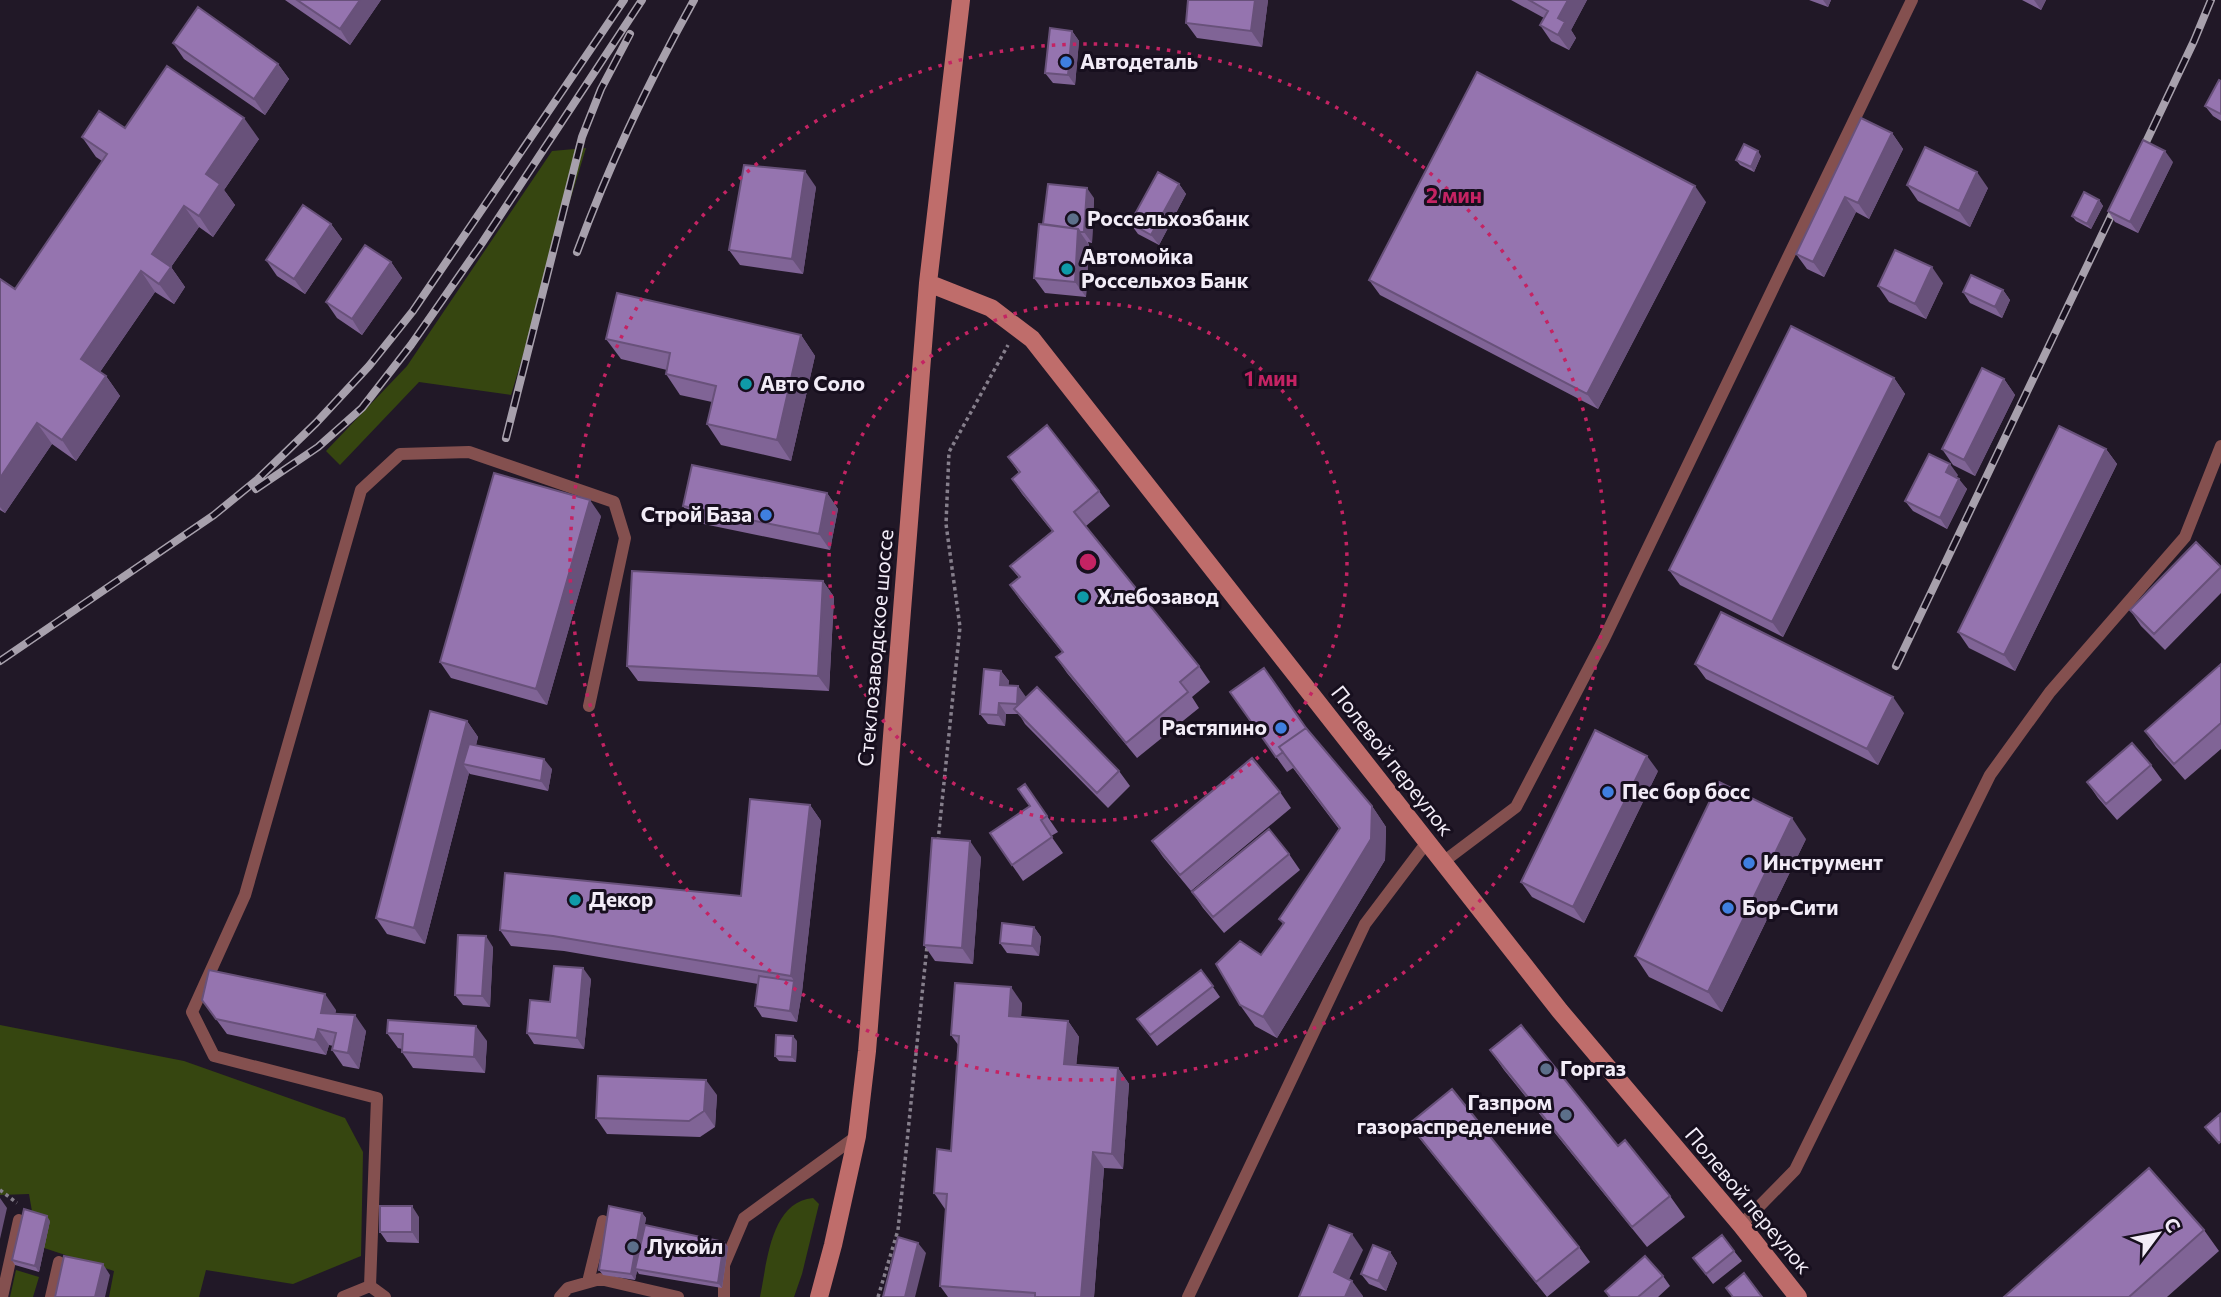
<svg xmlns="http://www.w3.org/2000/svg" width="2221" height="1297" viewBox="0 0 2221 1297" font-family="Commissioner,sans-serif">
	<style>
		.green { fill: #364610 }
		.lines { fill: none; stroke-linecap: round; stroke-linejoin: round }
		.path { stroke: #867f8c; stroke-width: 3.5; stroke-dasharray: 3.5 3.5; stroke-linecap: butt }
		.lane { stroke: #84504f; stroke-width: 12 }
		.secondary { stroke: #bf6d6b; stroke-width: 18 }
		.rail-casing { stroke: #a7a0ac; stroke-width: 8 }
		.rail { stroke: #170f1e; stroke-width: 5; stroke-dasharray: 16; stroke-linecap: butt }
		.wall { fill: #806496 }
		.shaded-wall { fill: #68517a }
		.building { fill: #9574af; stroke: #68517a; stroke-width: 2 }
		.ring { fill: none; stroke: #c42363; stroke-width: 3.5; stroke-dasharray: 3.5 7 }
		.shop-dot { fill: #3f7fe0; stroke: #170f1e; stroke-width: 2.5 }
		.service-dot { fill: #5c6f8a; stroke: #170f1e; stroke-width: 2.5 }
		.culture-dot { fill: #0f9aa8; stroke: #170f1e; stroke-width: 2.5 }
		.labels { text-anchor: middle; stroke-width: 6; stroke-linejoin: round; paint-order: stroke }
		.poi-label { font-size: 21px; font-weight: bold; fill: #f2ecf7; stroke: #170f1e; text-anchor: start }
		.street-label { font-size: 21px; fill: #f2ecf7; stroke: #170f1e }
		.centre { fill: #c42363; stroke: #170f1e; stroke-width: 3.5 }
		.ring-label { font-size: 21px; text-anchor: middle; font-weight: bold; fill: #c42363; stroke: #170f1e; stroke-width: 6; stroke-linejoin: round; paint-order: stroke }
	</style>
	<rect width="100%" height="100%" fill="#211827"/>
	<!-- green -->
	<path class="green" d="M586,148L511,395L419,382L340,465L326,451L407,366L552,151Z
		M0,1025L184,1061L345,1118L363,1152L361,1256L293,1284L206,1270L199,1297H109L114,1271L38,1246L29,1194L0,1195Z
		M813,1198L819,1204L802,1274L794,1297H760C767,1264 770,1202 813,1198Z
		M16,1270L39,1277L33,1297H10Z"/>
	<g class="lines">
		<!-- path -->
		<path class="path" d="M938,841L960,627L946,524L949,452L1008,345
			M0,1190L17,1203
			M878,1297L898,1230L927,946"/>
		<!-- lane -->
		<path class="lane" d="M1443,862L1516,807L1604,639L1912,0
			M1741,1225L1795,1170L1990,775L2050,692L2185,537L2221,446
			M588,1282L603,1221
			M370,1286L377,1098L214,1056L192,1012L245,895L361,490L400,454L469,452L614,502L625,538L589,706
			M370,1286L385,1297
			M2,1297L19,1220
			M51,1297L59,1262
			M343,1297L370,1286
			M560,1297L568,1288L600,1279L678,1297
			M724,1297V1265L744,1218L857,1136
			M1188,1297L1365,924L1427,842"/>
		<!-- secondary -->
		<path class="secondary" d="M928,283L991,308L1032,339L1560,1011L1741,1225L1798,1297
			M819,1297L833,1245L857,1136L867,1051L928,283L961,0"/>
		<!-- rail casing -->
		<g class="rail-casing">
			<path id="rail" d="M2138,159L2194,41L2211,0
				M577,252C609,165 649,81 694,0
				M506,438L582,137L601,89L630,34
				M256,489L318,447L362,408L411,345L482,243L642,0
				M0,661L214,515L258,479L316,423L369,366L413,311L624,0
				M1896,666L2120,197"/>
		</g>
		<!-- rail -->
		<use href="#rail" class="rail"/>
	</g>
	<!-- wall -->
	<path class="wall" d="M285,0H381L350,45Z
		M1188,0H1268L1262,47L1197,38L1186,23Z
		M1511,0H1587L1571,30L1576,38L1569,50L1551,41L1540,25L1544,18Z
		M1809,0H1831L1828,7Z
		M2022,0H2046L2041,10Z
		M1072,31L1079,41L1075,85L1053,83L1045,73Z
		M173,43L278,64L289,79L265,115L184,59Z
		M2221,81V121L2213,116L2205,106Z
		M125,128L259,139L224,190L235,205L213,237L199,227L171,267L185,287L174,304L155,292L100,372L106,376L120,396L76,461L52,444L5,513L0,510V279L15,289L102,161L96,157L82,137Z
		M1892,133L1903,149L1869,219L1856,212L1824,277L1807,269L1796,254Z
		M1761,156L1754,172L1740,165L1736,160Z
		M2173,162L2138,233L2115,222L2108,211Z
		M1179,184L1186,194L1159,245L1138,234L1130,223Z
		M1907,185L1988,188L1970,227L1918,201Z
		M816,187L803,274L740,265L729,250Z
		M1094,198L1092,243L1088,242L1089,245L1086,297L1045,293L1034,278L1043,224Z
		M2099,200L2103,206L2091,229L2076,221L2072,216Z
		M1706,202L1598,409L1380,295L1369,280Z
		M331,224L342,239L305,294L277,276L266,260Z
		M391,262L402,278L362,335L337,318L326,302Z
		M1943,283L1926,319L1889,302L1878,286Z
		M2003,290L2010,300L2002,318L1970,303L1963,292Z
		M801,335L815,356L791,461L721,445L707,424L712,402L680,395L666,374L667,370L621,359L606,339Z
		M1894,378L1905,394L1783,637L1680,585L1669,570Z
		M2004,379L2015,395L1975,476L1953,465L1942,449Z
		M2106,449L2117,464L2015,671L1969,648L1958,632Z
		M1008,457L1099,491L1110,506L1086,526L1199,666L1210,682L1192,697L1199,708L1137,758L1067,673L1056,657L1062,652L1021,601L1010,585L1019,578L1010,566L1052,531L1022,494L1012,479L1019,473Z
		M1958,475L1956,477L1967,489L1947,529L1913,511L1905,501Z
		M827,493L838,509L830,550L694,522L683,506Z
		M601,516L547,705L451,678L440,662Z
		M2221,567V593L2165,650L2141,626L2130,610Z
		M823,581L834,597L829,691L638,681L627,666Z
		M1695,664L1904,713L1878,765L1706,679Z
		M2221,664V749L2185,780L2156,747L2145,731Z
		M1001,671L1009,681L1008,685L1018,686L1026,698L1119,771L1130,786L1108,808L1025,724L1019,714H1006L1005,726L988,724L980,714Z
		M1230,692L1306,728L1372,806L1386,827L1385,860L1277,1038L1255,1026L1240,1005L1261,955L1283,924L1279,919L1339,829L1293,768L1287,772Z
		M467,721L478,737L476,745L552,769L548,791L470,774L469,773L425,944L387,934L376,918Z
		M2151,765L2162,780L2117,820L2098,798L2087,782Z
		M1658,771L1584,923L1532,897L1521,882Z
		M1025,784L1058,832L1051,836L1063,853L1023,881L990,833L1030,806Z
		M1280,792L1291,808L1191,891L1163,857L1152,841Z
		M810,805L821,821L802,992L797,1022L762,1017L755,1006L758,984L564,951L511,946L500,930L741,896Z
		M1806,839L1722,1012L1649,977L1635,956Z
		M1289,854L1300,870L1224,933L1203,908L1192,892Z
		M981,857L973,964L935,961L924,945Z
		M1034,927L1041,937L1039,956L1007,953L1000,943Z
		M493,947L490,1007L463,1005L455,995Z
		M1201,970L1220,997L1157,1046L1137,1019Z
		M591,979L584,1049L534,1044L527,1033Z
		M202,1000L336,1010L335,1014L366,1031L359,1069L343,1066L332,1050L333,1046L329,1045L326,1055L227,1034Z
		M1022,1003L1021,1017L1068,1021L1079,1037L1076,1065L1118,1068L1129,1084L1123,1169L1104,1168L1094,1297H948L940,1286L946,1209H945L934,1193L951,1151L959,1046L951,1035Z
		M387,1033L487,1041L485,1073L413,1068L402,1052V1049L398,1048Z
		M797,1041L796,1062L779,1061L775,1056Z
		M1490,1050L1670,1196L1685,1217L1647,1247L1504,1070Z
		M717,1095L715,1127L700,1137L607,1134L596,1118Z
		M1409,1124L1579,1247L1590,1262L1547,1297L1420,1139Z
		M642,1213L646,1218L643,1235L724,1242L728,1247L722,1288L639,1274L637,1271L635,1280L603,1275L599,1270Z
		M419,1217V1243L387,1242L380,1232Z
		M50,1221L39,1272L15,1265L12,1260Z
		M2204,1230L2219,1251L2167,1297H2004Z
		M1734,1251L1742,1261L1713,1284L1693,1258Z
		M1390,1252L1397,1263L1386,1291L1369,1284L1361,1274Z
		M1663,1276L1670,1286L1658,1297H1609L1605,1291Z"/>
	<!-- shaded-wall -->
	<path class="shaded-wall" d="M360,0H381L350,45L340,29Z
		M1255,0H1268L1262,47L1251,31Z
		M1568,0H1587L1571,30L1576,38L1569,50L1558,35V18Z
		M1823,0H1831L1828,7Z
		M2034,0H2046L2041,10Z
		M1072,31L1079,41L1075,85L1068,75Z
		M278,64L289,79L265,115L254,99Z
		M244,118L259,139L224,190L235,205L213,237L199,216L206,174Z
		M1892,133L1903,149L1869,219L1858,203Z
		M1758,151L1761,156L1754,172L1751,167Z
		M2165,151L2173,162L2138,233L2130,222Z
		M805,171L816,187L803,274L792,259Z
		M1977,172L1988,188L1970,227L1959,211Z
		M1179,184L1186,194L1159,245L1151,235Z
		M1695,186L1706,202L1598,409L1587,394Z
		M1087,188L1094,198L1092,243L1084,232Z
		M1845,197L1856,212L1824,277L1813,262Z
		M2099,200L2103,206L2091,229L2087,224Z
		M184,206L199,227L171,267L185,287L174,304L159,284L152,254Z
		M331,224L342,239L305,294L294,279Z
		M1078,229L1089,245L1086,297L1075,282Z
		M391,262L402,278L362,335L352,319Z
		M1932,267L1943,283L1926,319L1915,304Z
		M141,271L155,292L95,379L81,359Z
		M2003,290L2010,300L2002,318L1995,307Z
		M801,335L815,356L791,461L777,440Z
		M106,376L120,396L76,461L62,440Z
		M1894,378L1905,394L1783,637L1772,622Z
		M2004,379L2015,395L1975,476L1964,460Z
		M37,423L52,444L5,513L0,507V478Z
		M2106,449L2117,464L2015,671L2004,655Z
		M1950,464L1958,475L1954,483L1946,472Z
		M1959,479L1967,489L1947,529L1940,518Z
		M827,493L838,509L830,550L819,534Z
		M590,500L601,516L547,705L536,689Z
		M823,581L834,597L829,691L818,676Z
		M1001,671L1009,681L1008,695L1000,685Z
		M1018,686L1026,697L1024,715L1017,704Z
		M1893,697L1904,713L1878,765L1867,749Z
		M999,703L1006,714L1005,726L998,715Z
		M467,721L478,737L471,766L463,764L469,773L425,944L414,928Z
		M1647,756L1658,771L1584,923L1573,907Z
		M544,759L552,769L548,791L541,781Z
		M810,805L821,821L802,992L797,1022L790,1011L794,981L791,976Z
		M1372,806L1386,827L1385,860L1277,1038L1263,1017Z
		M1792,818L1806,839L1722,1012L1708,992Z
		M970,841L981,857L973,964L962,948Z
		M1034,927L1041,937L1039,956L1032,946Z
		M486,936L493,947L490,1007L482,996Z
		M583,968L591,979L584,1049L577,1038Z
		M1011,987L1022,1003L1020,1032L1009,1016Z
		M325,994L336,1010L332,1029L321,1013Z
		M355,1015L366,1031L359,1069L348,1053Z
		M1068,1021L1079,1037L1075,1080L1064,1064Z
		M476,1026L487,1041L485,1073L474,1057Z
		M318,1029L329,1045L326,1055L315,1040Z
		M793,1036L797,1041L796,1062L792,1057Z
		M1118,1068L1129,1084L1123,1169L1112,1154Z
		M706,1080L717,1095L715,1127L704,1111Z
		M1093,1152L1104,1168L1094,1297H1081Z
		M0,1198L7,1208L0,1239Z
		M412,1206L419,1217V1243L412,1232Z
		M642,1213L646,1218L637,1269H635L637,1271L635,1280L631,1274Z
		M47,1216L50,1221L39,1272L35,1266Z
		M1352,1234L1363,1250L1345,1288L1334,1272Z
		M724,1242L728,1247L722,1288L718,1283Z
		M918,1243L926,1253L915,1297H905Z
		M1390,1252L1397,1263L1386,1291L1378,1281Z
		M103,1264L110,1275L105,1297H95Z
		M1352,1281L1363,1296V1297H1345Z"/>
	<!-- building -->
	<path class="building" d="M297,0H360L340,29Z
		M1188,0H1255L1251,31L1186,23Z
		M1529,0H1568L1558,18L1565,22L1558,35L1540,25L1548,11Z
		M198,7L278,64L254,99L173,43Z
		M1050,28L1072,31L1068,75L1045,73Z
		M167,66L244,118L206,174L220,184L199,216L184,206L152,254L171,267L159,284L141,271L81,359L106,376L62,440L37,423L0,478V279L15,289L107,154L82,137L99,111L125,128Z
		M1477,72L1695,186L1587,394L1369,280Z
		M2219,80L2221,81V114L2205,106Z
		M1861,118L1892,133L1858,203L1845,197L1813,262L1796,254Z
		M2143,140L2165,151L2130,222L2108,211Z
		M1744,144L1758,151L1751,167L1736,160Z
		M1925,147L1977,172L1959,211L1907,185Z
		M744,165L805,171L792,259L729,250Z
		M1158,172L1179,184L1151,235L1130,223Z
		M1048,184L1087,188L1084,232H1080L1078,229L1043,224Z
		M2084,192L2099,200L2087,224L2072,216Z
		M303,205L331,224L294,279L266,260Z
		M1039,224L1078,229L1075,282L1034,278Z
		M365,245L391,262L352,319L326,302Z
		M1895,250L1932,267L1915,304L1878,286Z
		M1971,275L2003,290L1995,307L1963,292Z
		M617,293L801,335L777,440L707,424L716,386L666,374L670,353L606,339Z
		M1791,326L1894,378L1772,622L1669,570Z
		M1982,368L2004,379L1964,460L1942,449Z
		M1047,425L1099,491L1074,512L1199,666L1180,682L1188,692L1126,743L1056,657L1063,652L1010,585L1020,577L1010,566L1053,531L1012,479L1020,472L1008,457Z
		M2059,426L2106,449L2004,655L1958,632Z
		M1929,454L1950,464L1946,472L1959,479L1940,518L1905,501Z
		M692,465L827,493L819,534L683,506Z
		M494,473L590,500L536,689L440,662Z
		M2196,542L2221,567L2154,634L2130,610Z
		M632,571L823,581L818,676L627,666Z
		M1721,612L1893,697L1867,749L1695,664Z
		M2221,664V723L2174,764L2145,731Z
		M1264,668L1306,728L1279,747L1283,752L1276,757L1230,692Z
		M984,669L1001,671L1000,685L1018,686L1017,704L999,703L998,715L980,714Z
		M1037,687L1119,771L1097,793L1014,709Z
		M430,711L467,721L414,928L376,918Z
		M1306,728L1372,806L1371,839L1263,1017L1240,1005L1216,964L1240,941L1261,955L1284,923L1279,919L1340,828L1279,747Z
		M1595,730L1647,756L1573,907L1521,882Z
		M2132,743L2151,765L2106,804L2087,782Z
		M469,744L544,759L541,781L463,764Z
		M1252,758L1280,792L1180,875L1152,841Z
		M1719,782L1792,818L1708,992L1635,956Z
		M1025,784L1047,816L1041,820L1052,837L1012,865L990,833L1030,806L1018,789Z
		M750,799L810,805L791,976L553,936L500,930L505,873L741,896Z
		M1269,829L1289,854L1213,917L1192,892Z
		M932,838L970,841L962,948L924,945Z
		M1002,923L1034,927L1032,946L1000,943Z
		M458,935L486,936L482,996L455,995Z
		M554,966L583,968L577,1038L527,1033L530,1000L550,1002Z
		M209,970L325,994L321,1013L355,1015L348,1053L332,1050L336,1033L318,1029L315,1040L216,1019L202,1000Z
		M1201,970L1213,986L1150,1035L1137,1019Z
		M759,976L794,981L790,1011L755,1006Z
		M955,983L1011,987L1009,1016L1068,1021L1064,1064L1118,1068L1112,1154L1093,1152L1081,1297H1035V1293L940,1286L947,1194L934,1193L937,1149L951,1151L959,1036L951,1035Z
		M388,1020L476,1026L474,1057L402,1052L403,1034L387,1033Z
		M1521,1025L1618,1146L1625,1140L1670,1196L1632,1227L1490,1050Z
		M776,1035L793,1036L792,1057L775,1056Z
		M598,1076L706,1080L704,1111L689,1121L596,1118Z
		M1452,1089L1579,1247L1536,1282L1409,1124Z
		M2220,1114L2221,1141L2219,1143L2205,1127Z
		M2149,1168L2204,1230L2129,1297H2004Z
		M380,1206H412V1232H380Z
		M609,1206L642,1213L631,1274L599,1270Z
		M24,1209L47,1216L35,1266L12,1260Z
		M645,1225L724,1242L718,1283L635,1269Z
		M1329,1225L1352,1234L1334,1272L1352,1281L1345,1297H1299Z
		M1722,1235L1734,1251L1706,1274L1693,1258Z
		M898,1237L918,1243L905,1297H883Z
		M1373,1245L1390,1252L1378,1281L1361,1274Z
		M64,1256L103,1264L95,1297H55Z
		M1645,1256L1663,1276L1638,1297H1610L1605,1291Z
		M1744,1273L1762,1297H1733L1726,1288Z"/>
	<!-- distance rings -->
	<g class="ring">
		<circle cx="1088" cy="562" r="259"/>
		<circle cx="1088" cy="562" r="518"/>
	</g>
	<!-- markers -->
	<g class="shop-dot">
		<circle cx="1066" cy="62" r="7"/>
		<circle cx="766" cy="515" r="7"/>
		<circle cx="1281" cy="728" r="7"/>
		<circle cx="1608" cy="792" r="7"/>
		<circle cx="1749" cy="863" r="7"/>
		<circle cx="1728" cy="908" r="7"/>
	</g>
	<g class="service-dot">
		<circle cx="1073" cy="219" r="7"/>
		<circle cx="1546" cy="1069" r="7"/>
		<circle cx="1566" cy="1115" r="7"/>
		<circle cx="633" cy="1247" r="7"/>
	</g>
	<g class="culture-dot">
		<circle cx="1067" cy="269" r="7"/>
		<circle cx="746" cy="384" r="7"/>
		<circle cx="1083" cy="597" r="7"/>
		<circle cx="575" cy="900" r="7"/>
	</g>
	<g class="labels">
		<!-- poi labels -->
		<g class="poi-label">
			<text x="1080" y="69">Автодеталь</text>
			<text x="1087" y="226">Россельхозбанк</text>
			<text x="1081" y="264">Автомойка<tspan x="1081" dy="24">Россельхоз Банк</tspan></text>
			<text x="760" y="391">Авто Соло</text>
			<text x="752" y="522" text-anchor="end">Строй База</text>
			<text x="1097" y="604">Хлебозавод</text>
			<text x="1267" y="735" text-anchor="end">Растяпино</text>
			<text x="1622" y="799">Пес бор босс</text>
			<text x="1763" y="870">Инструмент</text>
			<text x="589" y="907">Декор</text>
			<text x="1742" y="915">Бор-Сити</text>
			<text x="1560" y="1076">Горгаз</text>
			<text x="1552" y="1110" text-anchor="end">Газпром<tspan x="1552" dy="24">газораспределение</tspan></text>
			<text x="647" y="1254">Лукойл</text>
		</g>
		<!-- street labels -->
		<g class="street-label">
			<text transform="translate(876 648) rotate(-85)" y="7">Стеклозаводское шоссе</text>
			<text transform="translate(1392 761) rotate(52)" y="7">Полевой переулок</text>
			<text transform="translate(1748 1201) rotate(50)" y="7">Полевой переулок</text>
		</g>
	</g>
	<circle cx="1088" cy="562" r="10" class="centre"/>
	<g class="ring-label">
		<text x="1454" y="203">2 мин</text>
		<text x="1271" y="386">1 мин</text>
	</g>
	<!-- north arrow -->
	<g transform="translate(2158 1234) rotate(58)" stroke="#170f1e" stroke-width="5" paint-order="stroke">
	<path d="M0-5L12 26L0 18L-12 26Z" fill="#f2ecf7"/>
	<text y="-10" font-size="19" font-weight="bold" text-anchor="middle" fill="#f2ecf7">С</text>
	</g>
</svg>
